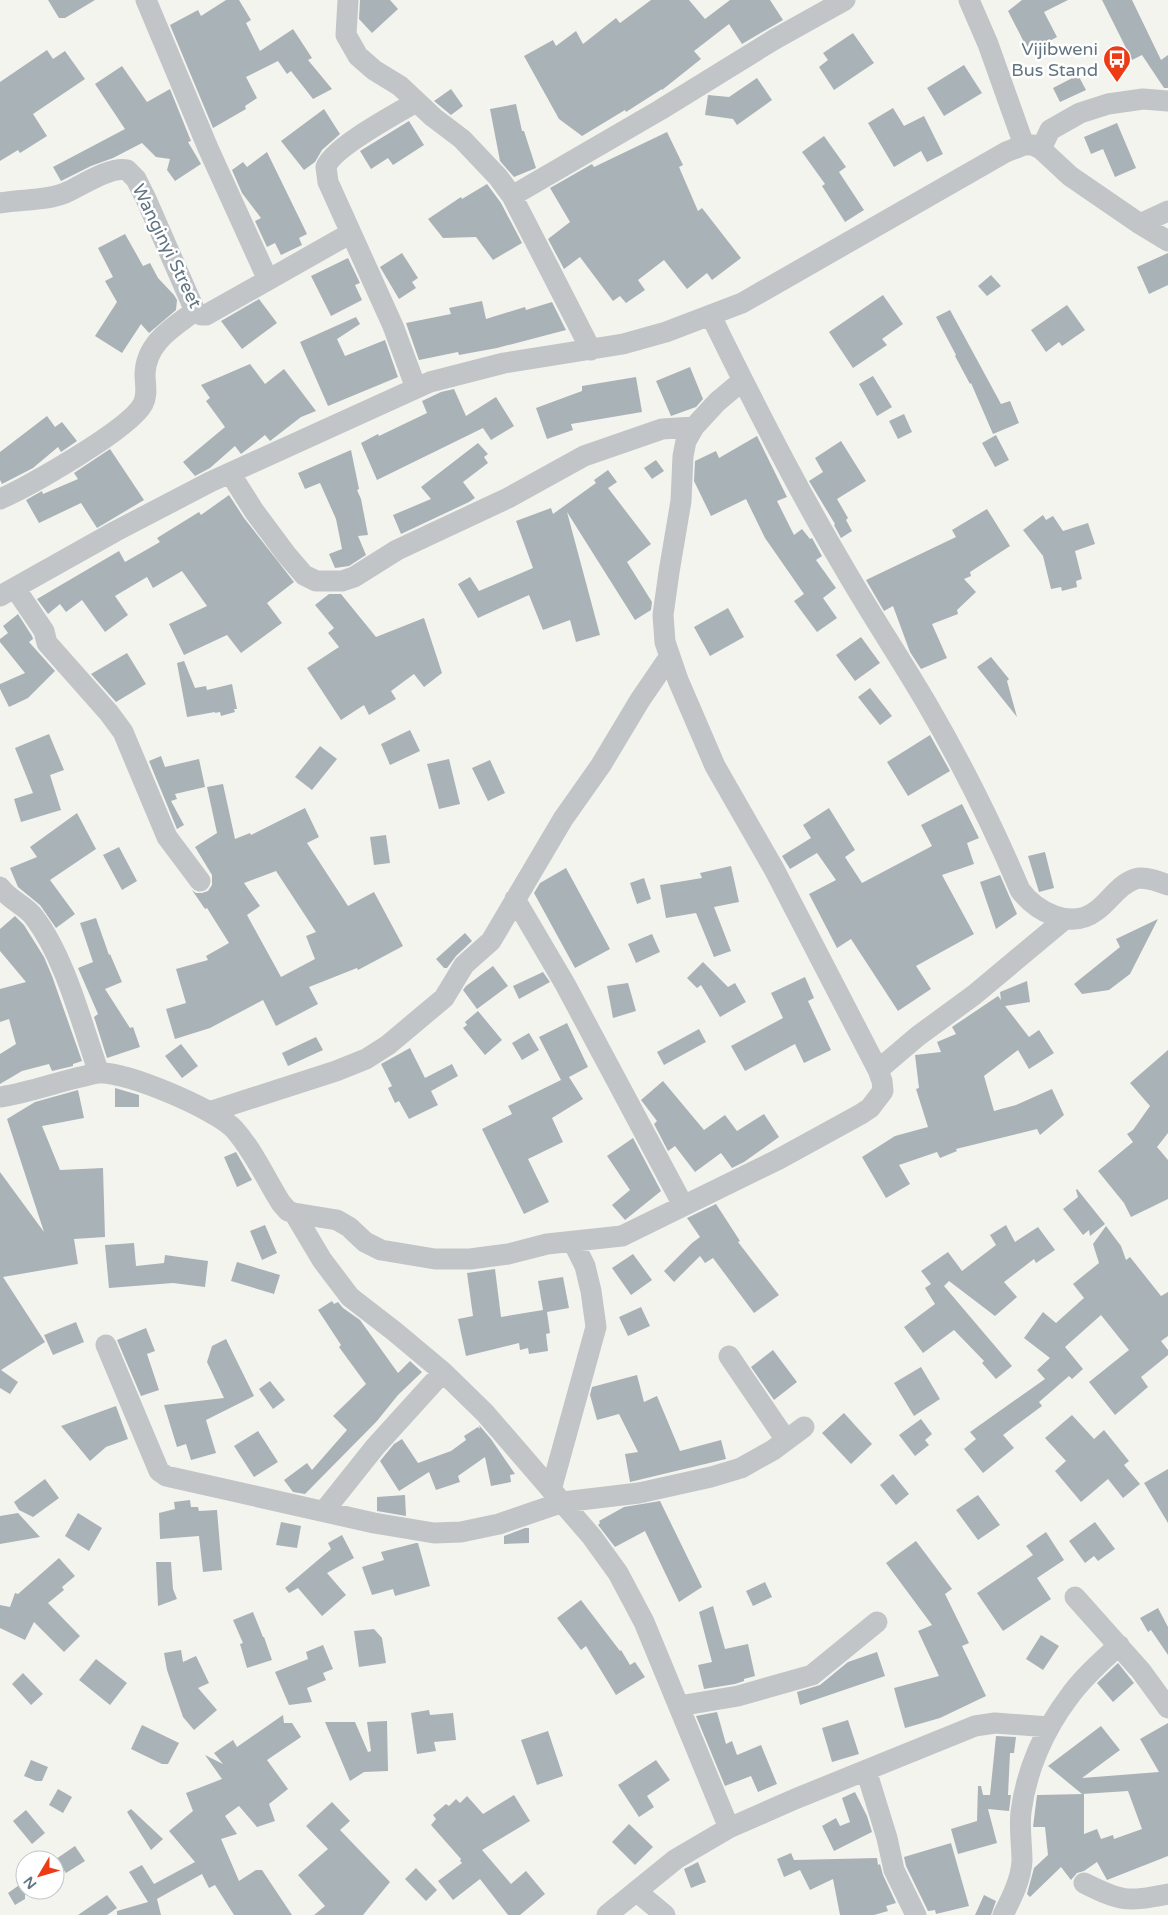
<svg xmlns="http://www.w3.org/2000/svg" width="1168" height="1915" viewBox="0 0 1168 1915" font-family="'Varela Round',sans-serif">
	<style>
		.building { fill: #a9b2b6; fill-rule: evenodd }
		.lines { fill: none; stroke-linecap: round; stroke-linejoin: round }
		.minor { stroke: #c1c5c8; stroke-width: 21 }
		.labels { text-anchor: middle; stroke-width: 5; stroke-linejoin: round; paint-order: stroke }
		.poi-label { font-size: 18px; fill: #617582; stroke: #fff; text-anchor: end }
		.street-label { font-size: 18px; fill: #617582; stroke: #fff }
	</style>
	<rect width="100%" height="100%" fill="#f4f4ef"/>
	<!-- building -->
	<path class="building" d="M48,0H95L65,18H59Z
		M226,0H239L251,20L246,23L260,51L293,29L312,58L308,60L332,89L313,99L291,71L287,74L278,61L246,77L257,98L245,106L246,109L213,128L170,25L198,10L201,16Z
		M360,0H390L398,9L372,33L359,19Z
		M651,0H689L705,19L730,0H770L783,20L742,44L729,24L694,51L701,59L662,90V89L626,112L625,110L582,136L559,119L524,56L553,40L556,46L576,31L583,44L616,18L620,23Z
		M1022,0H1068L1044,12L1057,37L1029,52L1008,11Z
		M1102,0H1132L1161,60L1168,55V88H1164L1142,55L1132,60Z
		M853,33L874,63L834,90L819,67L828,60L823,53Z
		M47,50L53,59L65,51L85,79L33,114L47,136L20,153L18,150L0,161V82Z
		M964,65L982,93L944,116L927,88Z
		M122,66L147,102L170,89L191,141L188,142L201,164L175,181L167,170L170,159L156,157L142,143L113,158L91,166L61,181L53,167L125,129L95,84Z
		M1078,75L1086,90L1060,102L1053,88Z
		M757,78L772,100L737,125L733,119L705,115L708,95L729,97Z
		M451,89L463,106L451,115L434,101Z
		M516,104L522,131H524L536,168L514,177L500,161L490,109Z
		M893,108L904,126L924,116L943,154L927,162L921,151L894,167L868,123Z
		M324,109L340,134L322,150L315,162L304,170L281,141Z
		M409,121L424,145L393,165L388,158L371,169L360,151Z
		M1117,123L1136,168L1115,177L1103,149L1091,154L1084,137Z
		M667,132L683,165L679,167L698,211L702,208L741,258L712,280L707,273L687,289L664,260L638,280L645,290L626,303L620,296L613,301L580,257L564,269L548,239L570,222L550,188L592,164L594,167Z
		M824,136L846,167L839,172L864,210L845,222L822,186L825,184L802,152Z
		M267,152L307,234L299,238L302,245L281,255L275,243L267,247L255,221L261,218L242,193L232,170L243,162L247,167Z
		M487,184L501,203L522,243L493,260L476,237L443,238L428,219L461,197L462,199Z
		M125,234L143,266L150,263L158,278L174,295L177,300L176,310L149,333L141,324L122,353L95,336L117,302L105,281L113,277L98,248Z
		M402,253L418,278L412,282L416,288L399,299L380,267Z
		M1168,253V285L1149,294L1137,267Z
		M348,258L360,283L355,285L362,300L331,316L311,276Z
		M991,275L1001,286L987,296L978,286Z
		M883,295L903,324L882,339L887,345L853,368L829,332Z
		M259,299L277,323L242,349L221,321Z
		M482,301L486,319L525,307L526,310L552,302L566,330L497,348L459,355L458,352L419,360L406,323L451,314L449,308Z
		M1067,305L1085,330L1062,346L1059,342L1046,352L1031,330Z
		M950,310L1001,404L1010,401L1019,423L993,434L971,383L970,384L955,356L956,355L936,317Z
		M356,317L360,324L337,339L345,356L385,340L398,377L328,406L300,342Z
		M250,364L265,384L284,369L316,411L301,417L270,441L265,435L241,454L235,446L210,468L195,476L183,462L225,427L206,401L210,398L201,385Z
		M690,367L703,399L696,407L671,416L656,381Z
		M873,376L892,407L877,416L859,384Z
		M636,377L642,412L571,424L573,430L547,439L536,408L582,391V386Z
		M454,389L466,416L496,397L514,426L491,440L483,428L377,480L361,443L378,434L379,436L427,413L422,401L441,392Z
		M904,414L912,432L898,439L889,421Z
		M47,416L55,427L62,422L77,441L61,452L58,447L33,468L2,484L0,480V452Z
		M996,435L1009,460L995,467L982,443Z
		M757,436L787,497L777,501L794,535L802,529L810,539L812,538L822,556L816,560L836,588L823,598L837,618L817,632L794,601L804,594L765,538L746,499L711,516L694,481L695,461L716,451L719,458Z
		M841,441L866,481L837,499L848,518L846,520L852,531L841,538L834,525L835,524L809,481L823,472L815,458Z
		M478,443L488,454L484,457L488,463L463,482L475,498L469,502L401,534L393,515L431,499L421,487Z
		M110,449L144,500L97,528L81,503L39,523L26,500L42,491L43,494L78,479L74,473Z
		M351,450L359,489L357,490L361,499L368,535L358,536L366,555L349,566L335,568L329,554L342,549L336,519L320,483L305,489L298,473Z
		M656,460L664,471L652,479L644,468Z
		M608,470L617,482L608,488L651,544L627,562L652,602L651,610L635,620L567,512L600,635L576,642L570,620L543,630L529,595L478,618L458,584L470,577L479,591L533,568L516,521L551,508L553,514L596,483L594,480Z
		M229,495L244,518L294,582L267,603L282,623L241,653L227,635L184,655L169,624L207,606L182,571L153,588L147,577L115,596L128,615L105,632L82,600L66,612L60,604L48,614L37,599L119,551L125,562L160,542L157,538L199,512L201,515Z
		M987,509L1010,546L970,572L971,576L964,579L976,592L957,610L958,614L932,624L947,658L921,669L910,652L893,606L884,611L866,580L956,537L952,530Z
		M1043,515L1046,520L1053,516L1063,531L1088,523L1095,544L1075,551L1082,579L1076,581L1077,587L1062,591L1061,587L1051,589L1043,556L1023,530Z
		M329,594H341L376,637L424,618L442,673L424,687L414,674L391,691L396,699L369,715L364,705L341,720L307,668L339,647L328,633L334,628L315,605Z
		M728,608L744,637L710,656L694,627Z
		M18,614L32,636L33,639L29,642L55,671L28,698L9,707L0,689V684L25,673L0,642V639L8,633L3,626Z
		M861,637L880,663L855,681L836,655Z
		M127,653L146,684L116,702L91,674Z
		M991,657L1009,679L1007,681L1017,717L977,667Z
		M184,661L195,688L206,686L207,690L232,684L237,709H234L235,712L221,716L220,712L215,713V712L187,717L177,663Z
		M870,688L892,716L880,725L858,697Z
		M410,730L420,751L390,765L381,744Z
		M49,734L64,770L50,775L61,810L21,822L14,799L33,793L15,748Z
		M930,735L950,771L908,796L887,762Z
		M320,746L337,759L312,790L295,777Z
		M161,756L165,767L199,759L205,787L175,794L177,799L171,801L184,825L177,829L149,761Z
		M449,759L460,804L439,809L427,764Z
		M490,760L505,793L488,801L472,768Z
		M223,784L235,839L250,833L251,835L305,808L319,837L307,843L348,906L374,892L403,946L358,970L357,968L309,987L318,1004L276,1026L263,1000L210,1028L175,1039L166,1009L186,1003L176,969L208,960L206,956L229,943L207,908L205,909L192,890L196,893H202L208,891L212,885V875L195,847L217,833L207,787ZM276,871L316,932L306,936L315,959L281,977L247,915L260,906L244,883Z
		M962,804L979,838L967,843L974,864L942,875L974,934L916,966L931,989L898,1011L851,939L837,948L809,894L836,880L817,853L790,869L782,856L811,838L803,825L829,808L855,850L845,857L862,883L932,846L921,825Z
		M77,813L96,849L50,880L75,914L56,928L40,905L18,887L10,868L37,857L30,847Z
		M386,835L390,863L374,865L370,837Z
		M119,847L137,881L122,890L103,855Z
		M1045,852L1054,888L1039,892L1028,856Z
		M731,866L739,902L714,907L731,951L714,957L696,913L666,918L660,885L702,878L700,873Z
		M566,868L610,949L575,968L534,893L540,883Z
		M1000,875L1017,914L996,929L980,882Z
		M644,878L651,899L637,904L630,883Z
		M15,916L24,925L44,957L52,976L82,1061L73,1064V1066L52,1071L49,1064L22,1071L0,1084V1054L16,1044L9,1019L0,1022V989L26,982L0,951V929Z
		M96,918L109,955L110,954L122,982L105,989L130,1028L133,1027L140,1047L107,1058L94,1017L98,1014L78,968L93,962L80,923Z
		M1158,919L1130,974L1109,990L1082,994L1074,984L1120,947L1116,939Z
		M465,933L472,941L456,956L447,968H444L436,959Z
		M652,934L660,952L636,963L628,944Z
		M703,962L728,987L735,983L746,1002L720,1017L701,985L697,988L687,978Z
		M493,966L508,986L477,1009L463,990L466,986Z
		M543,972L550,982L519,999L513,986Z
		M805,977L814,998L808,1001L831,1050L804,1063L795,1044L745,1071L731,1046L783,1018L771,993Z
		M1027,981L1030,1002L1005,1006L1029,1037L1039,1030L1054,1053L1029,1069L1018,1050L984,1076L994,1111L1016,1105L1052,1089L1064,1115L1040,1135L1037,1129L956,1149L957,1151L940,1158L937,1152L899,1165L910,1184L886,1198L862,1157L895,1136L928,1127L916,1089L919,1088L915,1055L941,1052L937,1042L956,1034L952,1027L998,996L1001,1000L1000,992Z
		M628,983L636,1011L613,1018L607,986Z
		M478,1011L502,1040L485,1055L463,1028L467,1025L465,1022Z
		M567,1023L588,1067L569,1077L583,1099L552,1118L563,1142L528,1159L549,1202L524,1214L482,1129L512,1114L508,1106L561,1080L539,1037Z
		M699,1029L706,1042L664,1065L657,1052Z
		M529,1033L539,1050L522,1060L512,1043Z
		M316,1037L323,1050L288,1066L282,1053Z
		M181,1044L198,1066L182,1078L165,1056Z
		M410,1048L425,1078L452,1064L458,1076L431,1091L438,1105L409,1119L399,1101L395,1103L388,1088L392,1086L381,1064Z
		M1168,1050V1133L1157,1147L1168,1160V1199L1131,1217L1124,1203L1098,1171L1133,1142L1127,1134L1133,1130L1150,1106L1130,1083Z
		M663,1081L704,1130L725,1115L737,1131L764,1114L779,1137L744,1162L732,1168L721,1153L695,1172L675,1146L668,1151L654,1124L657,1121L641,1100Z
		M115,1088L139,1095V1107H115Z
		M78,1090L84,1118L42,1126L60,1170L103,1168L105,1237L74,1239L78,1264L3,1277L45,1342L1,1370L18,1382L10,1394L0,1388V1172L44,1232L7,1119L35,1102Z
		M633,1138L661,1191L625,1220L612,1205L630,1190L607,1156Z
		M236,1152L252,1180L237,1187L224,1157Z
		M1077,1189L1105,1224L1090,1236L1089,1230L1083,1235L1063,1209L1078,1197L1076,1190Z
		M716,1204L740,1241L738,1242L779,1295L754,1313L713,1258L705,1263L700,1256L674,1282L664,1271L692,1243L700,1237L687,1218Z
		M265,1225L277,1253L262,1260L250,1231Z
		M1006,1225L1015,1242L1038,1227L1055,1250L1036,1263L1034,1259L1004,1282L1017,1297L995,1316L949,1281L944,1286L1012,1366L996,1379L982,1363L984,1361L954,1330L923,1353L904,1327L935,1304L925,1288L931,1284L921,1271L948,1252L962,1271L996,1245L990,1235Z
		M1106,1226L1121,1246L1126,1260L1130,1257L1161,1296L1168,1292V1336L1161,1341L1168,1350V1355L1141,1377L1148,1387L1115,1415L1089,1382L1129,1350L1101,1315L1065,1347L1083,1369L1072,1379L1069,1376L1039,1402L1042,1406L1003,1435L1014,1448L983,1473L964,1449L976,1439L970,1432L1045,1379L1037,1370L1050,1358L1024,1338L1043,1312L1056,1323L1084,1298L1073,1284L1099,1263L1093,1244Z
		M134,1243L136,1266L164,1263L165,1255L208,1261L205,1287L173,1283L109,1288L105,1245Z
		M633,1254L652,1280L631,1295L612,1268Z
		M237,1262L280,1275L274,1294L231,1281Z
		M495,1269L501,1317L543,1310L538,1281L563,1277L569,1308L547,1312L550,1333L546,1334L548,1351L529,1354L528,1348L520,1350L519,1343L466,1356L458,1319L473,1316L467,1273Z
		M332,1301L334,1304L338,1302L343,1308L360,1320L398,1373L410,1361L422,1372L398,1395L377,1421L305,1494L293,1492L284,1480L307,1463L312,1470L347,1430L333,1416L366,1384L339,1347L341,1345L318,1310Z
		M641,1307L650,1326L628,1336L619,1317Z
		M76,1322L84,1342L53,1355L44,1335Z
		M146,1328L155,1351L147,1354L159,1390L141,1396L117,1340Z
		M226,1339L254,1396L206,1420L216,1453L191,1460L186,1444L177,1447L164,1405L224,1398L207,1362L212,1346Z
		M773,1350L797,1382L774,1400L751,1367Z
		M921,1367L940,1399L914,1416L894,1383Z
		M637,1375L644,1402L657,1396L680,1451L721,1440L726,1459L630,1482L625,1454L638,1452L619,1414L597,1420L590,1395L592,1387Z
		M270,1381L285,1400L273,1409L259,1389Z
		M116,1406L128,1439L106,1447L90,1461L61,1426Z
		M844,1413L872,1444L851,1464L822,1433Z
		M1072,1415L1094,1439L1104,1430L1129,1461L1124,1465L1140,1484L1123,1498L1108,1479L1081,1502L1055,1471L1066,1461L1045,1438Z
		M921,1419L932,1434L925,1440L929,1445L915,1456L899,1435Z
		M479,1425L491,1439L515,1474L510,1475L511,1482L491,1486L485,1457L458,1476L460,1482L436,1490L429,1472L399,1491L380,1461L394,1444L402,1439L418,1463L451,1451L466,1440L464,1436L478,1427L480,1429Z
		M258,1431L278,1462L254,1477L234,1446Z
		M1168,1469V1523L1144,1483Z
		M893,1474L909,1494L896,1505L880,1485Z
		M45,1479L59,1498L33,1517L19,1510L14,1502Z
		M405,1495L406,1516L377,1511V1497Z
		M978,1495L1000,1525L978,1540L956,1510Z
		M190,1500L191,1507H198L199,1511L217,1510L222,1570L203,1572L199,1536L160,1539L159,1513L175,1509L174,1502Z
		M660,1501L702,1587L679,1602L645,1531L615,1547L598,1525L600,1523L599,1521L624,1507Z
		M18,1513L40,1537L0,1544V1516Z
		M78,1513L102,1528L89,1551L65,1536Z
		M281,1522L301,1526L297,1548L276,1545Z
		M1095,1522L1115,1549L1098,1561L1094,1556L1085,1563L1069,1541Z
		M525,1528H529V1543L504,1544V1536Z
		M1046,1532L1064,1560L1037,1578L1051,1599L1003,1631L977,1593L1033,1555L1026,1546Z
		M342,1535L354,1558L327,1573L346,1595L322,1616L298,1588L289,1593L285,1588L331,1549L328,1543Z
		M916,1541L952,1589L945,1594L969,1643L962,1646L986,1696L940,1718L905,1728L894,1688L939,1676L918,1631L932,1625L886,1563Z
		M416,1543H418L430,1586L395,1596L393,1589L372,1595L362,1567L384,1560L381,1552Z
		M59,1558L75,1576L62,1587L64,1590L48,1603L80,1636L64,1652L34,1622L25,1640L0,1628V1605L10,1607L15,1593L18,1594Z
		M156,1562H171L173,1589L177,1599L158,1606Z
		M765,1582L772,1597L753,1606L746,1591Z
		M581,1600L620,1651L621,1650L630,1665L635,1662L645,1677L616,1695L586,1646L581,1650L557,1618Z
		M713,1606L725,1649L748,1644L755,1676L744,1679V1681L735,1684L704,1689L698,1665L712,1662L699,1612Z
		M1158,1608L1168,1627V1655L1151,1630L1148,1632L1140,1618Z
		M253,1612L263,1637H264L272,1660L247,1668L240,1644L243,1643L233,1620Z
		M374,1629L382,1638L386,1663L359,1667L354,1631Z
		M1041,1635L1059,1646L1043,1670L1026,1659Z
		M323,1645L333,1669L323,1673L326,1680L307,1688L312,1702L289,1705L275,1672L308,1659L306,1652Z
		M181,1650L183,1662L196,1656L209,1683L198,1688L217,1710L194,1730L183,1717L167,1670L164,1653Z
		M877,1652L885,1676L800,1705L797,1692L820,1685L848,1662Z
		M96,1659L127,1683L110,1705L79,1680Z
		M1118,1663L1134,1683L1113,1702L1097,1683Z
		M23,1673L43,1694L31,1705L12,1684Z
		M429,1710L430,1715L453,1713L456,1740L434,1742L436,1751L417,1754L411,1713Z
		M717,1712L726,1744L732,1741L737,1755L761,1745L777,1784L758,1792L751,1776L725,1786L696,1716Z
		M283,1715L284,1723H292L301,1737L267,1760L288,1789L269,1804L275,1821L257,1827L239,1806L225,1816L237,1834L221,1839L239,1881L256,1870H262L292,1915H234L215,1885L209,1888L202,1874L155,1900L157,1899L161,1915H117V1911L148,1902L129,1872L142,1865L154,1884L195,1862L169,1831L193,1811L186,1793L222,1779L205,1755L223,1764L214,1753L233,1740L237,1747Z
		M848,1720L859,1754L832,1762L822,1728Z
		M387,1721L388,1771L364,1772L350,1781L325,1722H355L368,1752L371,1751L367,1722Z
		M1168,1723V1856L1107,1880L1097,1862L1084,1871L1077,1873L1071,1880L1061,1867L1030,1897L1027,1894L1034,1868L1048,1855L1045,1827H1033L1037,1795L1084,1794V1834L1097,1829L1101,1839L1113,1835L1114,1839L1142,1829L1128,1791L1082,1794L1048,1766L1101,1726L1120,1750L1082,1778L1159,1772L1140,1739Z
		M142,1725L179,1743L168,1764H162L131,1749Z
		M548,1731L563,1776L537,1785L521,1740Z
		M996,1736L1016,1737L1014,1753H1010L1008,1795H1011L1009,1811L988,1809L997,1843L958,1854L951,1829L977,1821L978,1786H981L983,1795H990Z
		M31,1760L48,1767L42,1781H36L24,1776Z
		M656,1760L670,1780L647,1796L654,1807L639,1817L618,1785Z
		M58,1789L72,1797L63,1813L49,1805Z
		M855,1792L867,1816L872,1832L834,1851L822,1826L836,1818L840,1826L850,1822L842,1798Z
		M514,1795L530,1821L482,1850L511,1884L526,1871L545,1894L520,1915H508L480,1879L453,1900L438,1881L462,1863L460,1861L461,1859L431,1825L436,1819L433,1815L446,1804L449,1806L456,1799L460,1803L467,1796L483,1814Z
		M332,1802L350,1821L340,1830L390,1882L363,1915H314L325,1906L298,1875L328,1849L306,1826Z
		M131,1809L163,1839L151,1850L127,1812Z
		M26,1810L45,1833L32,1844L13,1821Z
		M629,1824L653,1847L635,1865L612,1842Z
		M951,1843L969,1906L936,1914L935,1910L928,1911L906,1866L904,1857Z
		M75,1846L85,1861L66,1873L56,1859Z
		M791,1853L794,1860L877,1858L878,1865L880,1864L883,1875L896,1903L886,1906L888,1911L874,1915H840L833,1879L810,1890L800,1870L784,1877L777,1859Z
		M698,1862L706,1882L691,1888L684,1869Z
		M416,1868L437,1890L426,1901L405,1879Z
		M25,1881V1899L15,1905L8,1893Z
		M107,1895L117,1908L107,1915H78Z
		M984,1895L996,1901L991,1915H975Z"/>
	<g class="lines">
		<!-- minor -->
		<path class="minor" d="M146,0L208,148L268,280
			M348,0L346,35L358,56L374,70L400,86L433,117L462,139L498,177L512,196L591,350
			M969,0L988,44L1024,145
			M416,102C396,114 333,147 326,167L328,182L393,326L416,388
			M1041,149L1050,130L1080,113L1108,104L1143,99L1168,101
			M512,196L660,110L775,39L845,0
			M0,203C21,199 46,201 65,193C81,186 110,166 127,170L136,179L146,199L195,311L201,315H206L351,233
			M1140,224L1168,211
			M711,316C752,400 795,485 843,566C870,613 900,658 927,704C962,764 993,826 1020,890C1036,912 1071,930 1096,911C1110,901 1118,885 1135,879C1145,876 1158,881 1168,885
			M230,473L254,511L286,554L304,575L316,581H342L354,577L397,550L508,498L584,456L662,429L694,427
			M0,499C28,487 130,429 143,404C148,394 145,385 145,374C146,343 172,328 195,311
			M15,588L44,631L47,643L109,713L123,732L167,837L200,881
			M0,596L116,531L210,482L430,382L504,363L623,344L666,332L742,303L1006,152L1024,145H1033L1041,149L1070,176L1140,224L1168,241
			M0,887C9,900 25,905 34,917C65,957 82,1025 99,1073
			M515,899L565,984L683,1205
			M878,1070L918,1036L974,995L1065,919
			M0,1097C29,1093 56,1082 85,1076C89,1075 95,1073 99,1073C126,1071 217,1110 234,1129C253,1150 266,1179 281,1203L288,1211L294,1213L337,1220L349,1227L365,1242L381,1250L435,1259H470L508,1254L547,1244L622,1236L779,1159L861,1114L870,1108L883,1091L882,1081L878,1070L774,869L715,766L678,680L665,642L663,615L669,572L681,501L683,456L686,441L694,427L717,402L742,381
			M209,1112L336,1071L366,1059L388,1045L444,998L464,965L491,941L563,819L601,765L640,700L670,656
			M294,1213L322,1260L350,1297L394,1331L443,1372L485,1413L592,1537L618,1573L644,1622L729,1828
			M106,1345L159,1471L166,1476L374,1523L434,1533L461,1532L499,1524L563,1502L639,1493L711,1477L741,1468L773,1450L804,1427
			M729,1356L786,1440
			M551,1490L596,1327L591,1291L585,1266L573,1242
			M324,1511L375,1447L443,1372
			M1075,1597L1141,1671L1168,1708
			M679,1706L738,1696L812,1675L877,1622
			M866,1770L887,1838L894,1870L916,1915
			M1084,1883C1122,1902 1126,1902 1168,1894
			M636,1891L665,1915
			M607,1915L676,1859L729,1828L795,1799L975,1726L995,1723L1049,1727
			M1003,1915C1011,1899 1021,1880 1022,1861C1022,1845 1019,1828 1021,1812C1026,1771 1044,1730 1069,1697C1083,1677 1102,1661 1119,1645"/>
	</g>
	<!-- icons -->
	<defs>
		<g id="bus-pin" transform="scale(1.4375)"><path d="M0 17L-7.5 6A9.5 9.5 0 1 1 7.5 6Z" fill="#ed3b16" stroke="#fff"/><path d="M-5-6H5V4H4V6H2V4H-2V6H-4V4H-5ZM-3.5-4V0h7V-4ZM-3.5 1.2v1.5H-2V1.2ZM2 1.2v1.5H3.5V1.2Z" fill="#fff"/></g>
	</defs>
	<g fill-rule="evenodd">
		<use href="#bus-pin" x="1117" y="59"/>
	</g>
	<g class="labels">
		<!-- poi labels -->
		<g class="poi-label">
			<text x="1098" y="55">Vijibweni<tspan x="1098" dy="21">Bus Stand</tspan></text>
		</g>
		<!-- street labels -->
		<g class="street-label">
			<text transform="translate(167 246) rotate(64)" y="6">Wanginyi Street</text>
		</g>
	</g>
	<!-- north arrow -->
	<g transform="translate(40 1875) rotate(232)"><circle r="24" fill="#ffffff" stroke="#c0c8cd"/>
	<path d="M0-4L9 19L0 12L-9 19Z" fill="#ed3b16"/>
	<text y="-8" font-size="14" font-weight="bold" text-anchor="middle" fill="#617582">N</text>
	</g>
</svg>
